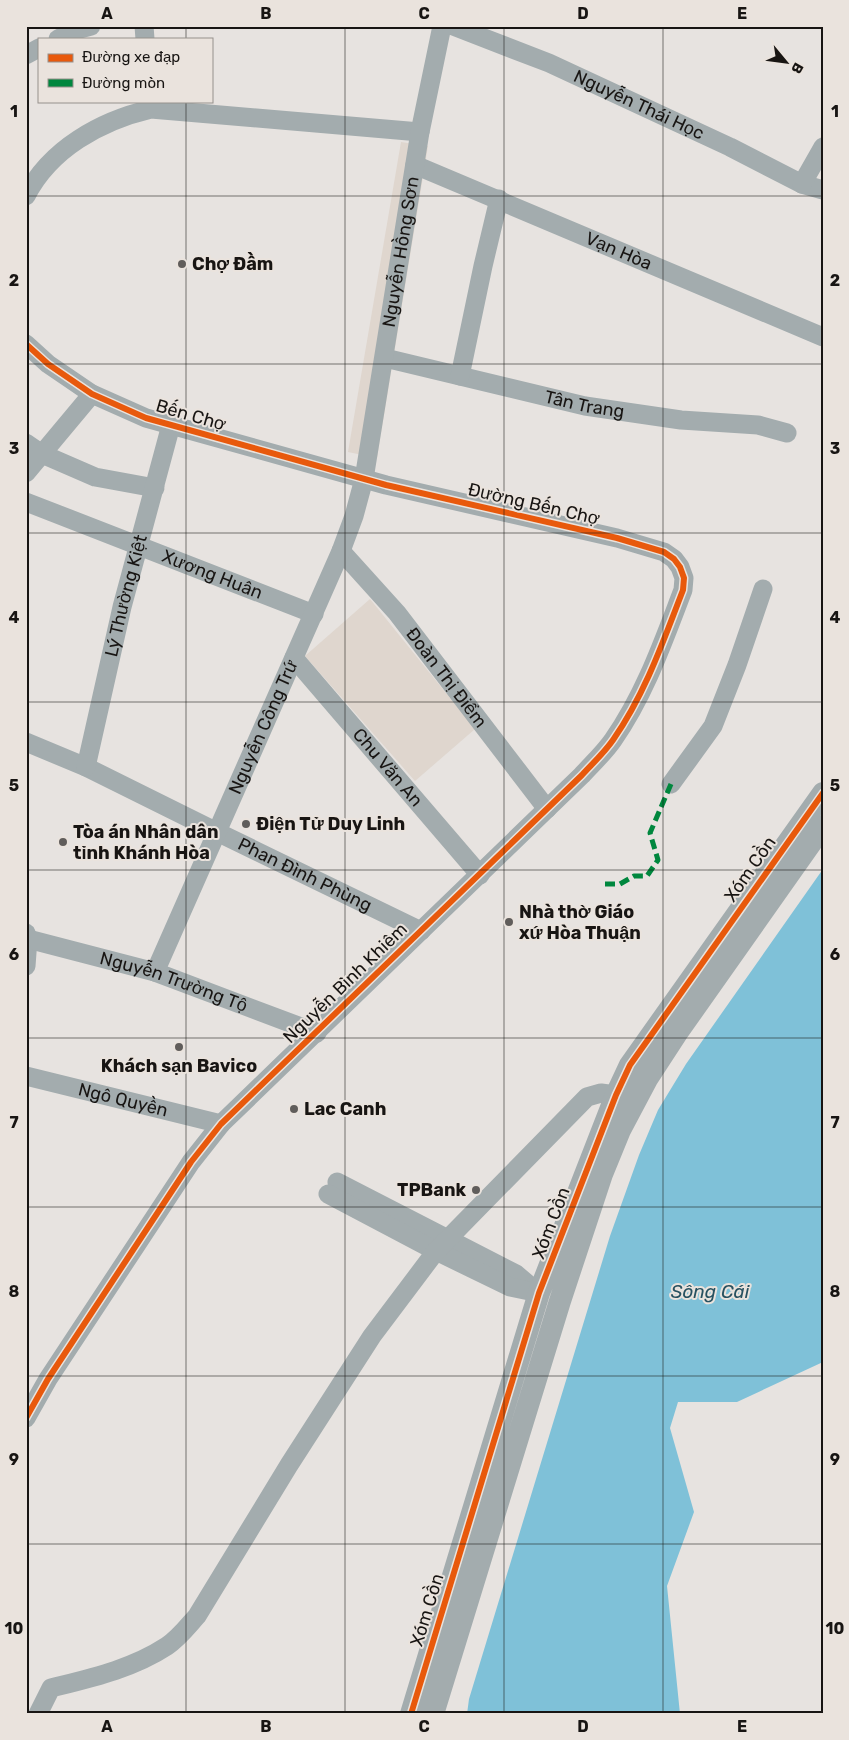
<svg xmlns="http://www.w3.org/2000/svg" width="849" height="1740" viewBox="0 0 849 1740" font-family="Rubik,sans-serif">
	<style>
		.built { fill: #dfd6ce }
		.water { fill: #7fc1d8 }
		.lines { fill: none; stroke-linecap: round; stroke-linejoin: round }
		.minor { stroke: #a3acae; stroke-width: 19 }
		.tertiary { stroke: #a3acae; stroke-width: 22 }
		.quiet { stroke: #00873e; stroke-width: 5; stroke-dasharray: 10 5; stroke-linecap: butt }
		.cycleway-casing { stroke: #eae3dd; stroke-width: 9 }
		.cycleway { stroke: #e8590c; stroke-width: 6 }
		.grid { fill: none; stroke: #181513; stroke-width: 1; stroke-opacity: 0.55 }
		.poi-dot { fill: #605d5b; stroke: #eae3dd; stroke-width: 2 }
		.labels { text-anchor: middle; stroke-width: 4; stroke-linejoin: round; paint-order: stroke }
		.street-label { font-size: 18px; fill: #181513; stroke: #eae3dd }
		.poi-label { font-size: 18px; font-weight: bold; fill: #181513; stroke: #eae3dd; text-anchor: start }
		.water-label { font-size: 19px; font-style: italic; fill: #275160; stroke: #eae3dd }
		.neatline { fill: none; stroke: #181513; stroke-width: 2 }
		.grid-label { font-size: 16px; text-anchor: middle; font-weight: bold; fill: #181513 }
	</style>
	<rect width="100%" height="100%" fill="#e7e3e0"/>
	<!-- built -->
	<path class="built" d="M401,142L428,146L377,458L348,452Z
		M370,599L475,729L415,781L305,656Z"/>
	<!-- water -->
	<path class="water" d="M823,869V1362L737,1402H678L670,1428L694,1512L667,1586L680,1714H467L469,1699L610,1236L639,1155L658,1110L686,1064Z"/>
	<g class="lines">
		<!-- minor -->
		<g class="minor">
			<path d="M144,26L145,39"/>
			<path id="s1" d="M453,26L549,63L730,147L802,184L823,190"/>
			<path d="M58,39L76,30L91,26"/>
			<path d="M26,55L39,48"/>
			<path id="s2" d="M415,165L823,337"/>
			<path d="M802,184L823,147"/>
			<path d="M26,196C50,149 100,121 151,109L420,132"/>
			<path d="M26,344L48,364L92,394L146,418L386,485L617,538L664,552L674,559L680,567L684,578L683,590C663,642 645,694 613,740C604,753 592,764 582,775L221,1124L191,1162L48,1379L26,1418"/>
			<path id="s3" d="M385,358L585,406L681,420L758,425L787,433"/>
			<path d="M460,376L483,266L499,199"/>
			<path d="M26,443L42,454L95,477L155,488"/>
			<path d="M26,473L92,394"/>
			<path id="s4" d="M26,502L314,614"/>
			<path id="s5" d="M341,551L397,613L547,809"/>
			<path id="s6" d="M294,658L480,875"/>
			<path id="s7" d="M26,742L86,767L217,832L421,931"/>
			<path id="s8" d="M86,767L122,607L171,425"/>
			<path d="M671,784L713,726L737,665L763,589"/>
			<path d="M26,933L28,939L26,966"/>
			<path id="s9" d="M28,939L155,972L317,1033"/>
			<path id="s10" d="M155,972L341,551L354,516L364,479L420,132L442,26"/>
			<path id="s11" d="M26,1076L221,1124"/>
			<path d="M337,1182L516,1274L536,1291"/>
			<path d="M328,1194L436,1251L510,1287L539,1293"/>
			<path d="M38,1714L51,1688C91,1678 132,1669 167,1646C179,1638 188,1626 197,1616L289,1465L372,1336L436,1251L587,1097L601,1093L616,1095"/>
		</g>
		<!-- tertiary -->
		<path class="tertiary" d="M411,1714L539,1293L616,1095L630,1065L823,793
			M433,1714L560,1301L602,1174L620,1130L647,1079L677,1033L823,826"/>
		<!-- quiet -->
		<path class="quiet" d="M605,884H620L634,876H647L658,860L650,833L671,784"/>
		<!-- cycleway casing -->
		<g class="cycleway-casing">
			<path id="cycleway" d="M26,344L48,364L92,394L146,418L386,485L617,538L664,552L674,559L680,567L684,578L683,590C663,642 645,694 613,740C604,753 592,764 582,775L221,1124L191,1162L48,1379L26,1418
				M411,1714L539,1293L616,1095L630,1065L823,793"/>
		</g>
		<!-- cycleway -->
		<use href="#cycleway" class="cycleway"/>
	</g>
	<!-- grid -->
	<path class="grid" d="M186,26V39M345,26V1714M504,26V1714M663,26V1714M186,101V1714M26,196H823M26,364H823M26,533H823M26,702H823M26,870H823M26,1038H823M26,1207H823M26,1376H823M26,1544H823"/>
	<!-- markers -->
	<g class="poi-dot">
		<circle cx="182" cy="264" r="5"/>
		<circle cx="246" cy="824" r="5"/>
		<circle cx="63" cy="842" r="5"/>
		<circle cx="509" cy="922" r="5"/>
		<circle cx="179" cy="1047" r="5"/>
		<circle cx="294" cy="1109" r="5"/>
		<circle cx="476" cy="1190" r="5"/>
	</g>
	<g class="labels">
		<!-- street labels -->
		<g class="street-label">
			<text dy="6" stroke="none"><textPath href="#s1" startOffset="202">Nguyễn Thái Học</textPath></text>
			<text dy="6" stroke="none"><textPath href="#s2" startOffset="221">Vạn Hòa</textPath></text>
			<text dy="6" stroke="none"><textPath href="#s10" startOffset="766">Nguyễn Hồng Sơn</textPath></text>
			<text dy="6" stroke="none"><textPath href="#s3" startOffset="205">Tân Trang</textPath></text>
			<text transform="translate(191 415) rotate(16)" y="6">Bến Chợ</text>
			<text transform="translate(534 504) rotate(13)" y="6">Đường Bến Chợ</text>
			<text dy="6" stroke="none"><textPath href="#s4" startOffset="200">Xương Huân</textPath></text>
			<text dy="6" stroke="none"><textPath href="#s8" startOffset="176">Lý Thường Kiệt</textPath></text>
			<text dy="6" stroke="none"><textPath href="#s5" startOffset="165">Đoàn Thị Điểm</textPath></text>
			<text dy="6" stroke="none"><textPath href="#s10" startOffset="268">Nguyễn Công Trứ</textPath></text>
			<text dy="6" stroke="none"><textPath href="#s6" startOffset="144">Chu Văn An</textPath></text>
			<text transform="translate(750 869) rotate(-55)" y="6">Xóm Cồn</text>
			<text dy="6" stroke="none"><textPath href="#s7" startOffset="309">Phan Đình Phùng</textPath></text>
			<text dy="6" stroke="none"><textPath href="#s9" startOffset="152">Nguyễn Trường Tộ</textPath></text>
			<text transform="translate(345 983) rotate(-44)" y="6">Nguyễn Bình Khiêm</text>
			<text dy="6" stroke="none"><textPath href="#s11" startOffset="100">Ngô Quyền</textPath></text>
			<text transform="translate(551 1223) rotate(-69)" y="6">Xóm Cồn</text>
			<text transform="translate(427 1610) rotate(-73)" y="6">Xóm Cồn</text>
		</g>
		<!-- poi labels -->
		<g class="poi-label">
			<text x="192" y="270">Chợ Đầm</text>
			<text x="256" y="830">Điện Tử Duy Linh</text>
			<text x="73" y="838">Tòa án Nhân dân<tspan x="73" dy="21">tỉnh Khánh Hòa</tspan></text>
			<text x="519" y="918">Nhà thờ Giáo<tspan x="519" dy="21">xứ Hòa Thuận</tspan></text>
			<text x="179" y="1072" text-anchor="middle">Khách sạn Bavico</text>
			<text x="304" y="1115">Lac Canh</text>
			<text x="466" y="1196" text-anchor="end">TPBank</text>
		</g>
		<!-- water labels -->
		<g class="water-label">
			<text x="710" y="1298">Sông Cái</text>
		</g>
	</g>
	<!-- border -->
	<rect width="849" height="1740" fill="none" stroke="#eae3dd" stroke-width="55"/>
	<!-- legend -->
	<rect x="38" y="38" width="175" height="65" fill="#eae3dd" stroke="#96918c"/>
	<rect x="48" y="54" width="25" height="8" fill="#e8590c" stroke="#96918c"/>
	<text x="82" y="62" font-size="15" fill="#181513">Đường xe đạp</text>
	<rect x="48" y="79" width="25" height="8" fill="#00873e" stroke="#96918c"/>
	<text x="82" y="88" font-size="15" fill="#181513">Đường mòn</text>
	<!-- north arrow -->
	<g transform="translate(786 62) rotate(119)" stroke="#eae3dd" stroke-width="4" paint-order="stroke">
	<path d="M0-4L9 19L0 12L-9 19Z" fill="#181513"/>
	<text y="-8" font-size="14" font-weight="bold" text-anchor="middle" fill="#181513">B</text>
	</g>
	<rect x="28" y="28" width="794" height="1684" class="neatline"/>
	<g class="grid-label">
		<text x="107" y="19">A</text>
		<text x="266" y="19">B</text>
		<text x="424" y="19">C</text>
		<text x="583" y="19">D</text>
		<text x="742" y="19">E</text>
		<text x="14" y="117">1</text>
		<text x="835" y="117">1</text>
		<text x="14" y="286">2</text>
		<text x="835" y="286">2</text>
		<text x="14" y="454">3</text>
		<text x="835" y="454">3</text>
		<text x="14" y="623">4</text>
		<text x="835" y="623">4</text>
		<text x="14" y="791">5</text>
		<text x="835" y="791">5</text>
		<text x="14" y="960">6</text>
		<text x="835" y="960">6</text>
		<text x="14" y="1128">7</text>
		<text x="835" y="1128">7</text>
		<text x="14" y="1297">8</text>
		<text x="835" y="1297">8</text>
		<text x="14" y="1465">9</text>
		<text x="835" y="1465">9</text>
		<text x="14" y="1634">10</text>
		<text x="835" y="1634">10</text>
		<text x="107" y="1732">A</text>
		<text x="266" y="1732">B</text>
		<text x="424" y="1732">C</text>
		<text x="583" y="1732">D</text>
		<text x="742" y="1732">E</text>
	</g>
</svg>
